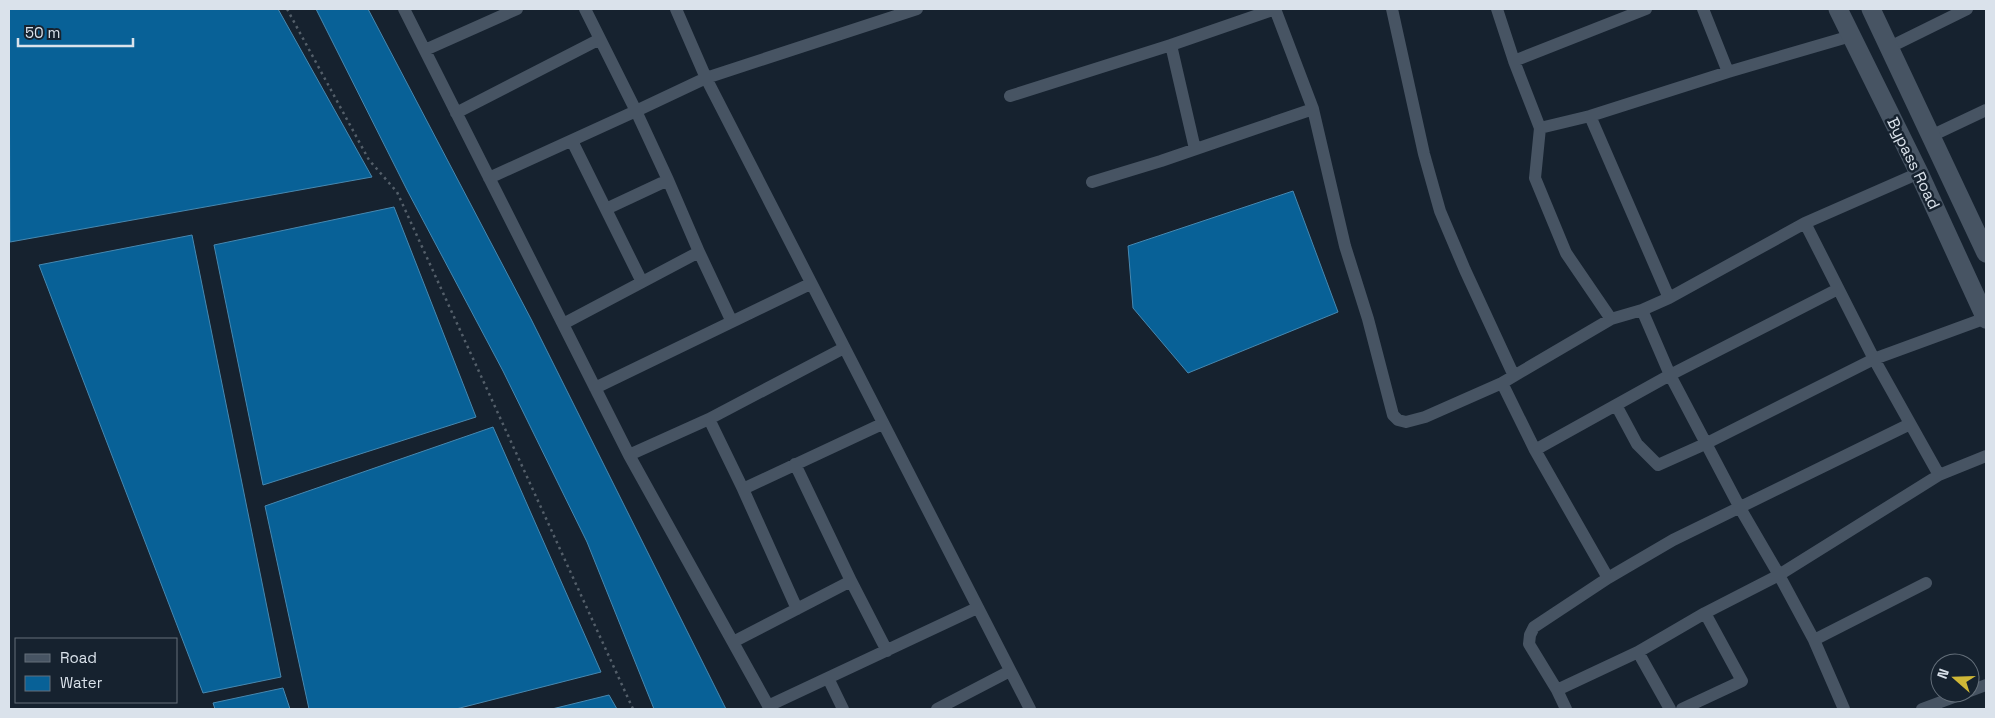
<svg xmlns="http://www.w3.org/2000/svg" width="1995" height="718" viewBox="0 0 1995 718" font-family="'Space Grotesk',sans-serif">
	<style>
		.water { fill: #086197; stroke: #4788b0 }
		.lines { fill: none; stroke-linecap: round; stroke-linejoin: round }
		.path { stroke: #545f6a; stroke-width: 2.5; stroke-dasharray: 2.5 4; stroke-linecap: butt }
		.street { stroke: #475463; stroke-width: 12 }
		.secondary { stroke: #475463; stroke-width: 19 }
		.labels { text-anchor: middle; stroke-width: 5; stroke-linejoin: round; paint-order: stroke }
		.street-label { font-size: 16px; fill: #dae2eb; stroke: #16222f }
	</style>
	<rect width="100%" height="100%" fill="#16222f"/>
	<!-- water -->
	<path class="water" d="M9,9H278L372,177L10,242Z
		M316,9H368L531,319L726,709H654L587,542L503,371L407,190Z
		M1293,191L1338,312L1188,373L1133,308L1128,246Z
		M394,207L476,417L263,485L214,245Z
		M192,235L281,677L203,693L39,265Z
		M493,427L601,672L456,709H309L265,506Z
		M283,688L290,709H215L213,703Z
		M609,695L617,709H552Z"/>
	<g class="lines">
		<!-- path -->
		<path class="path" d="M287,9L369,160L397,192L633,709"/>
		<!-- street -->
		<path class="street" d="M404,9L629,455L770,709
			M585,9L600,39
			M676,9L706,78L1030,709
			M1392,9L1424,154L1440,211L1465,270L1514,376
			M1497,9L1514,61L1540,128L1590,116L1728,72L1703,9
			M1171,45L1275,9
			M1890,47L1967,9
			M425,50L517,9
			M1514,61L1646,9
			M1728,72L1851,36
			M1010,96L1171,45L1195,149
			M1313,109L1345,246L1368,319L1393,415L1398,420L1406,422L1425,417L1502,383L1611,319L1642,310L1669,298L1805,223L1919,173
			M456,113L600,39L636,111L489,178
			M1590,116L1669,298
			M1540,128L1535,178L1566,253L1611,319
			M1931,136L1986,110
			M572,141L642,282
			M668,180L699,252
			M1092,182L1161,161L1313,109L1275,9
			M606,209L668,180L636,111L706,78L917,9
			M1805,223L1874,359L1939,475L1779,575L1814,640L1926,583
			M563,324L699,252L731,320
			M1502,383L1535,450
			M595,388L810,284
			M1616,405L1637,444L1658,465L1705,444L1874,359L1986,318
			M709,419L743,489
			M629,455L709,419L844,348
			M795,464L851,581
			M1939,475L1986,456
			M1608,578L1673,540L1910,424
			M797,609L743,489L882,424
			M1814,640L1844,709
			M733,642L851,581L887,651
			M1638,652L1670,709
			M828,678L843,709
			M1557,690L1638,652L1705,613L1779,575L1740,508L1670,375L1838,289
			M1970,691L1986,685
			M768,706L977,608
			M937,709L1010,671
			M1566,709L1557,690L1529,644L1530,635L1534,627L1608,578L1535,450L1670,375L1642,310
			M1682,709L1742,681L1705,613
			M1922,709L1965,693"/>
		<!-- secondary -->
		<path class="secondary" d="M1838,9L1919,173L1986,319
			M1871,9L1986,253"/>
	</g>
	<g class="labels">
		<!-- street labels -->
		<g class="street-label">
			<text transform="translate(1914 163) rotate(64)" y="6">Bypass Road</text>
		</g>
	</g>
	<!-- border -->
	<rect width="1995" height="718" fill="none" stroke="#dae2eb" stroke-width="20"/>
	<!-- legend -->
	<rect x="15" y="638" width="162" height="65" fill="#16222f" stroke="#646f7a"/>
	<rect x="25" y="654" width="25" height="8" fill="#475463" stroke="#646f7a"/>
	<text x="60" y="663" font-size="15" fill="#dae2eb">Road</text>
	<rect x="25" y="676" width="25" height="15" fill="#086197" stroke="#646f7a"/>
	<text x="60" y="688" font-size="15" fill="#dae2eb">Water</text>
	<!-- north arrow -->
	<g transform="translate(1955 678) rotate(290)"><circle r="24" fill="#16222f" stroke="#646f7a"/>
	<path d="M0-4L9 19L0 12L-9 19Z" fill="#d0b837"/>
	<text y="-8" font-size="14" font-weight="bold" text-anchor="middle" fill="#dae2eb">N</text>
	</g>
	<!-- scale -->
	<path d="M18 38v8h115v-8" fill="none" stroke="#dae2eb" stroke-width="2.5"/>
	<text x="25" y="38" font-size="15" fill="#dae2eb" stroke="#16222f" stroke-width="4" paint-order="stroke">50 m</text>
</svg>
